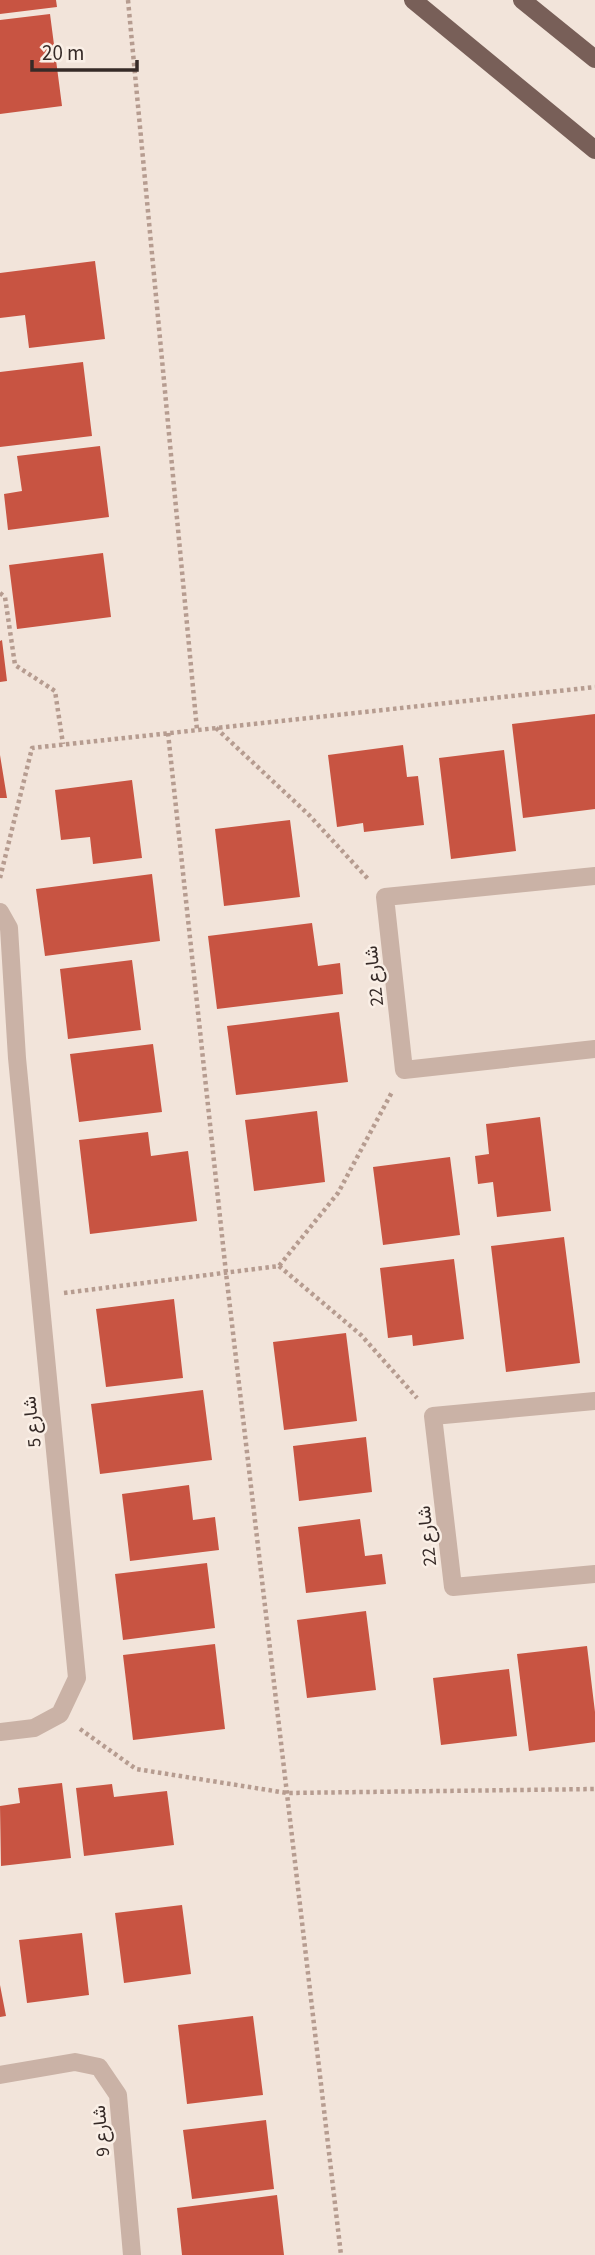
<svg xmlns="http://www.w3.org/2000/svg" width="595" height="2255" viewBox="0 0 595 2255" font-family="'Source Sans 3',Vazirmatn,sans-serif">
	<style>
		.building { fill: #c85442 }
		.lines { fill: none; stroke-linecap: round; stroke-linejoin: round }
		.path { stroke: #b69c90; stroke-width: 4.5; stroke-dasharray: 3.5 3.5; stroke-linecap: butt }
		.minor { stroke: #cab2a6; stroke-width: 18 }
		.major { stroke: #785f58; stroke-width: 18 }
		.labels { text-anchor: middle; stroke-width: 5; stroke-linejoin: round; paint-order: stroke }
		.street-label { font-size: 19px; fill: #362a27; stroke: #faefe6 }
	</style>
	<rect width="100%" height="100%" fill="#f2e4da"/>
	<!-- building -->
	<path class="building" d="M0,0H56L57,7L0,14Z
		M50,14L62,106L0,114V20Z
		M95,261L105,339L29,348L25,315L0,318V273Z
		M83,362L92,436L0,447V372Z
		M100,446L109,517L8,530L4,494L22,491L17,456Z
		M103,553L111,617L17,629L9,565Z
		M2,640L7,681L0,682V641Z
		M595,714V809L523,818L512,724Z
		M403,745L407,777L418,776L424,825L364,832L363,823L337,827L328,755Z
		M504,750L516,851L451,859L439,758Z
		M0,755L7,798H0Z
		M132,780L142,858L93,864L90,837L61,840L55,790Z
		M290,820L300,897L224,906L215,829Z
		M152,874L160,941L45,956L36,889Z
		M312,923L318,966L340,963L343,994L217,1009L208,936Z
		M132,960L141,1030L68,1039L60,969Z
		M339,1012L348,1082L236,1095L227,1026Z
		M153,1044L162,1112L79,1122L70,1054Z
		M317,1111L325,1182L254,1191L245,1120Z
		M540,1117L551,1211L497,1217L493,1182L478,1184L475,1156L489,1154L486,1124Z
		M148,1132L151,1156L188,1151L197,1221L90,1234L79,1140Z
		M450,1157L460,1235L383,1245L373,1167Z
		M564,1237L580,1363L506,1372L491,1246Z
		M454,1259L464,1339L413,1346L412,1335L388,1338L380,1268Z
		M174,1299L183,1378L106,1387L96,1309Z
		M346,1333L357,1421L284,1430L273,1342Z
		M203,1390L212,1460L100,1474L91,1404Z
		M366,1437L372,1492L299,1501L293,1446Z
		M189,1485L193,1520L215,1517L219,1550L130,1561L122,1494Z
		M360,1519L365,1556L382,1554L386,1584L306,1593L298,1527Z
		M207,1563L215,1628L123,1640L115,1574Z
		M366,1611L376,1690L307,1698L297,1620Z
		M215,1644L225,1729L133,1740L123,1655Z
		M587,1646L595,1712V1742L529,1751L517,1654Z
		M509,1669L517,1736L441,1745L433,1678Z
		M62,1783L71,1858L1,1866L0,1806L20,1803L18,1788Z
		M112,1784L114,1797L167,1791L174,1845L84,1856L76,1788Z
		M182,1905L191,1974L124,1983L115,1913Z
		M82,1933L89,1995L27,2003L19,1940Z
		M0,1985L6,2016L0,2017Z
		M253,2016L263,2095L187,2104L178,2025Z
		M266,2120L274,2189L192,2199L183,2130Z
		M277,2195L284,2255H182L177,2208Z"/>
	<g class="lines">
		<!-- path -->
		<path class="path" d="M128,0L197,730
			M0,593L5,597L15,665L55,691L63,744
			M216,728L309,815L369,880
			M168,733L226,1273L341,2255
			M0,878L32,748L595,687
			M279,1266L361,1335L417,1398
			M64,1293L279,1266L338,1193L392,1092
			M80,1729L136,1769L287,1793L595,1789"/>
		<!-- minor -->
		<path class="minor" d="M595,876L385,897L404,1070L595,1049
			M0,912L9,928L17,1058L77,1678L60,1714L34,1728L0,1732
			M595,1401L433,1416L453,1587L595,1574
			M0,2075L75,2062L99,2067L118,2095L132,2255"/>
		<!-- major -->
		<path class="major" d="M413,0L595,150
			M522,0L595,59"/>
	</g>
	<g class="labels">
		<!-- street labels -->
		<g class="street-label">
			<text transform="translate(373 976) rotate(-96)" y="7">شارع 22</text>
			<text transform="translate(31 1422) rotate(-96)" y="7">شارع 5</text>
			<text transform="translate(426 1536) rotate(-96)" y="7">شارع 22</text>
			<text transform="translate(100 2131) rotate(-95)" y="7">شارع 9</text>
		</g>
	</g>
	<!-- scale -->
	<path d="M32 60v10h105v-10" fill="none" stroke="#362a27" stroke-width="3.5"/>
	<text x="42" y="60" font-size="21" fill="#362a27" stroke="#faefe6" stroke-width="5" paint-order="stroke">20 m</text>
</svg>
